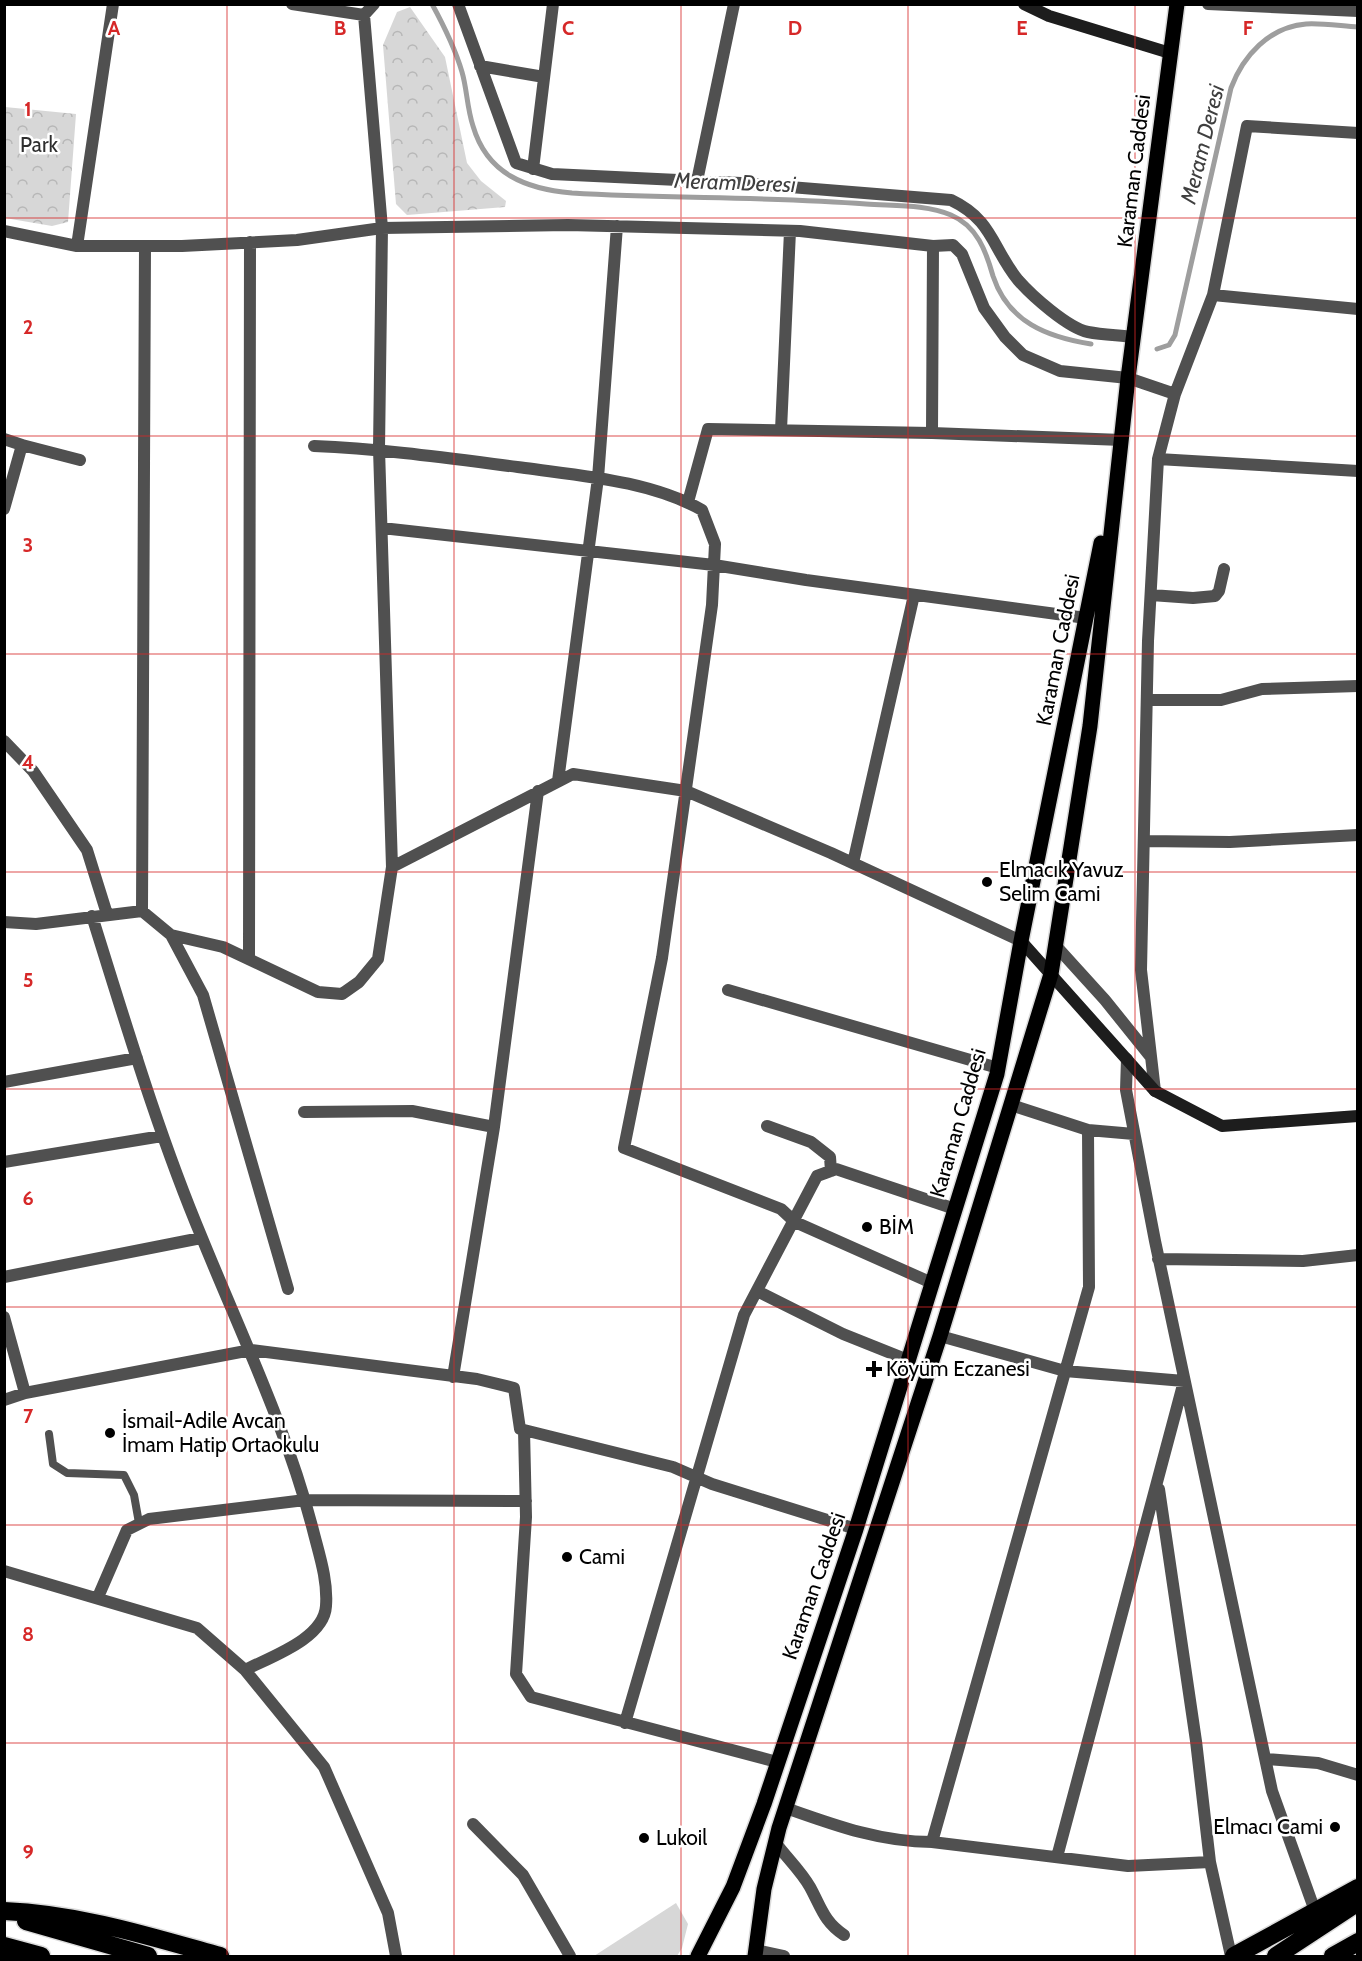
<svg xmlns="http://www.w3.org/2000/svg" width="1362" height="1961" viewBox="0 0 1362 1961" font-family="Cabin,sans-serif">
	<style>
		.green { fill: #d7d7d7 }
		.park { fill: url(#park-crowns) }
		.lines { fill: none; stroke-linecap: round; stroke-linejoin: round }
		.stream { stroke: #9e9e9e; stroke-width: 5 }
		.primary-casing { stroke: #dbdbdb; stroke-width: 18 }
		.highway-casing { stroke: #dbdbdb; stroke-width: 21 }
		.lane { stroke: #505050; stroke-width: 8 }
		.street { stroke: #505050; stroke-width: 12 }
		.secondary { stroke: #1d1d1d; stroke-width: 12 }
		.primary { stroke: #000; stroke-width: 15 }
		.highway { stroke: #000; stroke-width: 18 }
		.grid { fill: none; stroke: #d62828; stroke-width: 1.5; stroke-opacity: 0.55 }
		.poi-dot { fill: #000; stroke: #fff; stroke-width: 2 }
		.labels { text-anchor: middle; stroke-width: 5; stroke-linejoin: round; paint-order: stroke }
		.park-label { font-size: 21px; fill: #2e2e2e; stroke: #fff }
		.street-label { font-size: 21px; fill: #000; stroke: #fff }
		.poi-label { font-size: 21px; fill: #000; stroke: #fff; text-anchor: start }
		.water-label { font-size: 22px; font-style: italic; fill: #3f3f3f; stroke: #fff }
		.grid-label { font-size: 20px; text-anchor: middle; font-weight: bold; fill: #d62828; stroke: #fff; stroke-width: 5; stroke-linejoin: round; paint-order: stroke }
	</style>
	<defs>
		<pattern id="park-crowns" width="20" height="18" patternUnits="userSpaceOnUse" patternTransform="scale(1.5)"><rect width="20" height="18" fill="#d7d7d7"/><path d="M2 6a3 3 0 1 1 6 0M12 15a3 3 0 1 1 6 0" fill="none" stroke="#b7b7b7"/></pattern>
	</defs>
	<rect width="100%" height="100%" fill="#fff"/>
	<!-- green -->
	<path class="green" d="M676,1903L688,1924L682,1948L677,1956H594Z"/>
	<!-- park -->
	<path class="park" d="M410,7L445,57L467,163L481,181L506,201L505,207L407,215L396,204L383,45L397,12Z
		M5,107L76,114L68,222L52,226L5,218Z"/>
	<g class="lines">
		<!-- stream -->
		<path class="stream" d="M432,4C444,26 455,48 462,72C467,89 467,108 473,126C487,174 526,189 572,193C670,199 768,196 866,204C893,206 926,204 951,215C977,226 986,251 993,276C1008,322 1047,337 1091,344
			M1157,349L1169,345L1175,335L1231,88C1243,56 1269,27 1306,24C1322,23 1341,26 1358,27"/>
		<!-- primary casing -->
		<g class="primary-casing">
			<path id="primary" d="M698,1956L733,1887L764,1804L856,1529L997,1074L1021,941L1101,543
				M755,1956L764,1889L779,1828L940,1336L1051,974L1090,726L1128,378L1177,4"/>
		</g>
		<!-- highway casing -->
		<g class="highway-casing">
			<path id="highway" d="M4,1911C79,1914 149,1936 220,1956
				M26,1921L148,1956
				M4,1946L41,1956
				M1234,1956L1358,1888
				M1276,1956L1358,1902
				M1333,1956L1358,1942"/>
		</g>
		<!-- lane -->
		<path class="lane" d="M49,1434L53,1464L67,1473L124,1475L134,1495L139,1523"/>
		<!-- street -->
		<path class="street" d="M292,4L364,15
			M374,4L364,15L382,228L379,449L392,867
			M458,4L516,163L552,174L741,183L951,200C993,220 992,248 1018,280C1032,296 1068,328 1088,332C1103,335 1119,335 1134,337
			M1208,4L1358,11
			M480,66L544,77
			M533,169L553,4
			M697,181L734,4
			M4,231L77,246H182L297,240L382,228L568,225L800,231L933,246L932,433
			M77,246L113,4
			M933,246L953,245L962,254L984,308L1005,337L1023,355L1060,371L1128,378L1175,394
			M1213,295L1358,309
			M781,430L790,231
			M4,439L22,445L4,509
			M22,445L80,460
			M314,446C385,449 454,459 525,468C583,476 650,481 702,510L715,544L712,605L662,958L624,1148L781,1209L795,1222L932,1283
			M1158,459L1358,471
			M688,502L708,429L932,433L1122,440
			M382,528L714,565L806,580L1086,618
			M1151,595L1193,598L1215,596L1219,591L1224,569
			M1147,700H1221L1262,689L1358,686
			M4,741L33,771L87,850L107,914
			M558,781L598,478L617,226
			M1144,841L1230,842L1358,835
			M853,863L914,595
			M142,911L145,246
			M92,916C126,1024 158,1133 202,1238C241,1334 287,1429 313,1530C319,1554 328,1580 326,1606C324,1639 270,1657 245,1670
			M4,922L36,924L142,911L171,935L223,947L318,992L342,994L359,982L378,959L392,867L573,774L686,791L831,853L1021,941
			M171,935L203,995L288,1289
			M1056,946L1105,1000L1150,1056
			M249,959L250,242
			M728,990L998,1068
			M1127,1059L1126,1090L1155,1241L1272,1791L1315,1911
			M4,1082L137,1058
			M1155,1091L1141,970L1148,641L1158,459L1175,394L1213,295L1247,126L1358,133
			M1011,1105L1088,1130L1134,1134
			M304,1112L412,1111L494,1127
			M767,1126L811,1142L830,1157L831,1171
			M1088,1130L1089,1287L932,1842L1128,1866L1210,1862
			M4,1162L162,1136
			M1158,1259L1303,1261L1358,1255
			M4,1277L201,1238
			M757,1291L843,1334L908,1360
			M4,1317L25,1393
			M940,1336L1065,1371L1184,1381L1057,1857
			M453,1377L494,1127L538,791
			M4,1400L25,1393L251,1350L477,1379L514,1388L520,1429L673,1467L712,1484L856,1529
			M524,1430L526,1517L516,1674L531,1697L777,1762
			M1159,1489L1196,1741L1210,1862L1231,1956
			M4,1571L197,1628L245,1670L324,1767L388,1913L396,1956
			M98,1597L127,1530L149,1519L305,1500L526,1501
			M625,1723L744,1315L817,1176L836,1169L955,1209
			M1266,1759L1318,1763L1358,1775
			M786,1808C834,1825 880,1842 932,1842
			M473,1824L523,1875L570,1956
			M775,1842C786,1857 801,1871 810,1887C821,1907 824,1922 844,1935
			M756,1950L784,1956"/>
		<!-- secondary -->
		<path class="secondary" d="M1024,4L1049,16L1170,53
			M1021,941L1155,1091L1222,1126L1358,1116"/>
		<!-- primary -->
		<use href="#primary" class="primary"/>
		<!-- highway -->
		<use href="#highway" class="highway"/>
	</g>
	<!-- grid -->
	<path class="grid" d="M227,4V1956M454,4V1956M681,4V1956M908,4V1956M1135,4V1956M4,218H1358M4,436H1358M4,654H1358M4,872H1358M4,1089H1358M4,1307H1358M4,1525H1358M4,1743H1358"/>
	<!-- markers -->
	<g class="poi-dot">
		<circle cx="987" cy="882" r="6"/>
		<circle cx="867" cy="1227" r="6"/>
		<path d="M871 1360h6v6h6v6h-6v6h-6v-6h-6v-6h6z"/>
		<circle cx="110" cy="1433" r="6"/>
		<circle cx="567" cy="1557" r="6"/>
		<circle cx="1335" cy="1827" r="6"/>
		<circle cx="644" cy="1838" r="6"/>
	</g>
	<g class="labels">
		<!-- park labels -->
		<g class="park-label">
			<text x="39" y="152">Park</text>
		</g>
		<!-- street labels -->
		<g class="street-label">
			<text transform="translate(1134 171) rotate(-83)" y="7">Karaman Caddesi</text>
			<text transform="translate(1058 650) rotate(-79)" y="7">Karaman Caddesi</text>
			<text transform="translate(958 1123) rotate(-74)" y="7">Karaman Caddesi</text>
			<text transform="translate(814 1586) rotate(-71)" y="7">Karaman Caddesi</text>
		</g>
		<!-- poi labels -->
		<g class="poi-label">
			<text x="999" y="877">Elmacık Yavuz<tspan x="999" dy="24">Selim Cami</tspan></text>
			<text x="879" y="1234">BİM</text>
			<text x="886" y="1376">Köyüm Eczanesi</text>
			<text x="122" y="1428">İsmail-Adile Avcan<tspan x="122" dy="24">İmam Hatip Ortaokulu</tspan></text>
			<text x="579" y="1564">Cami</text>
			<text x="1323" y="1834" text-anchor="end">Elmacı Cami</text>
			<text x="656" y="1845">Lukoil</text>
		</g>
		<!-- water labels -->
		<g class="water-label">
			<text transform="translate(1202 144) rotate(-76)" y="8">Meram Deresi</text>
			<text transform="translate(735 182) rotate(2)" y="8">Meram Deresi</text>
		</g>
	</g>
	<g class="grid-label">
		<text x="114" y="35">A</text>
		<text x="340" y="35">B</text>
		<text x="568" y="35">C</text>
		<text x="795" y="35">D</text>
		<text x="1022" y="35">E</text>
		<text x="1248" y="35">F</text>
		<text x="28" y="116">1</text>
		<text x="28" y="334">2</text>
		<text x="28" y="552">3</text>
		<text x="28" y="769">4</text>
		<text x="28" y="987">5</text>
		<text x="28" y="1205">6</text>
		<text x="28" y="1423">7</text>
		<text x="28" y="1641">8</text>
		<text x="28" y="1859">9</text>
	</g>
	<!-- border -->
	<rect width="1362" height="1961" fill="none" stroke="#000000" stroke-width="12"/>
</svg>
